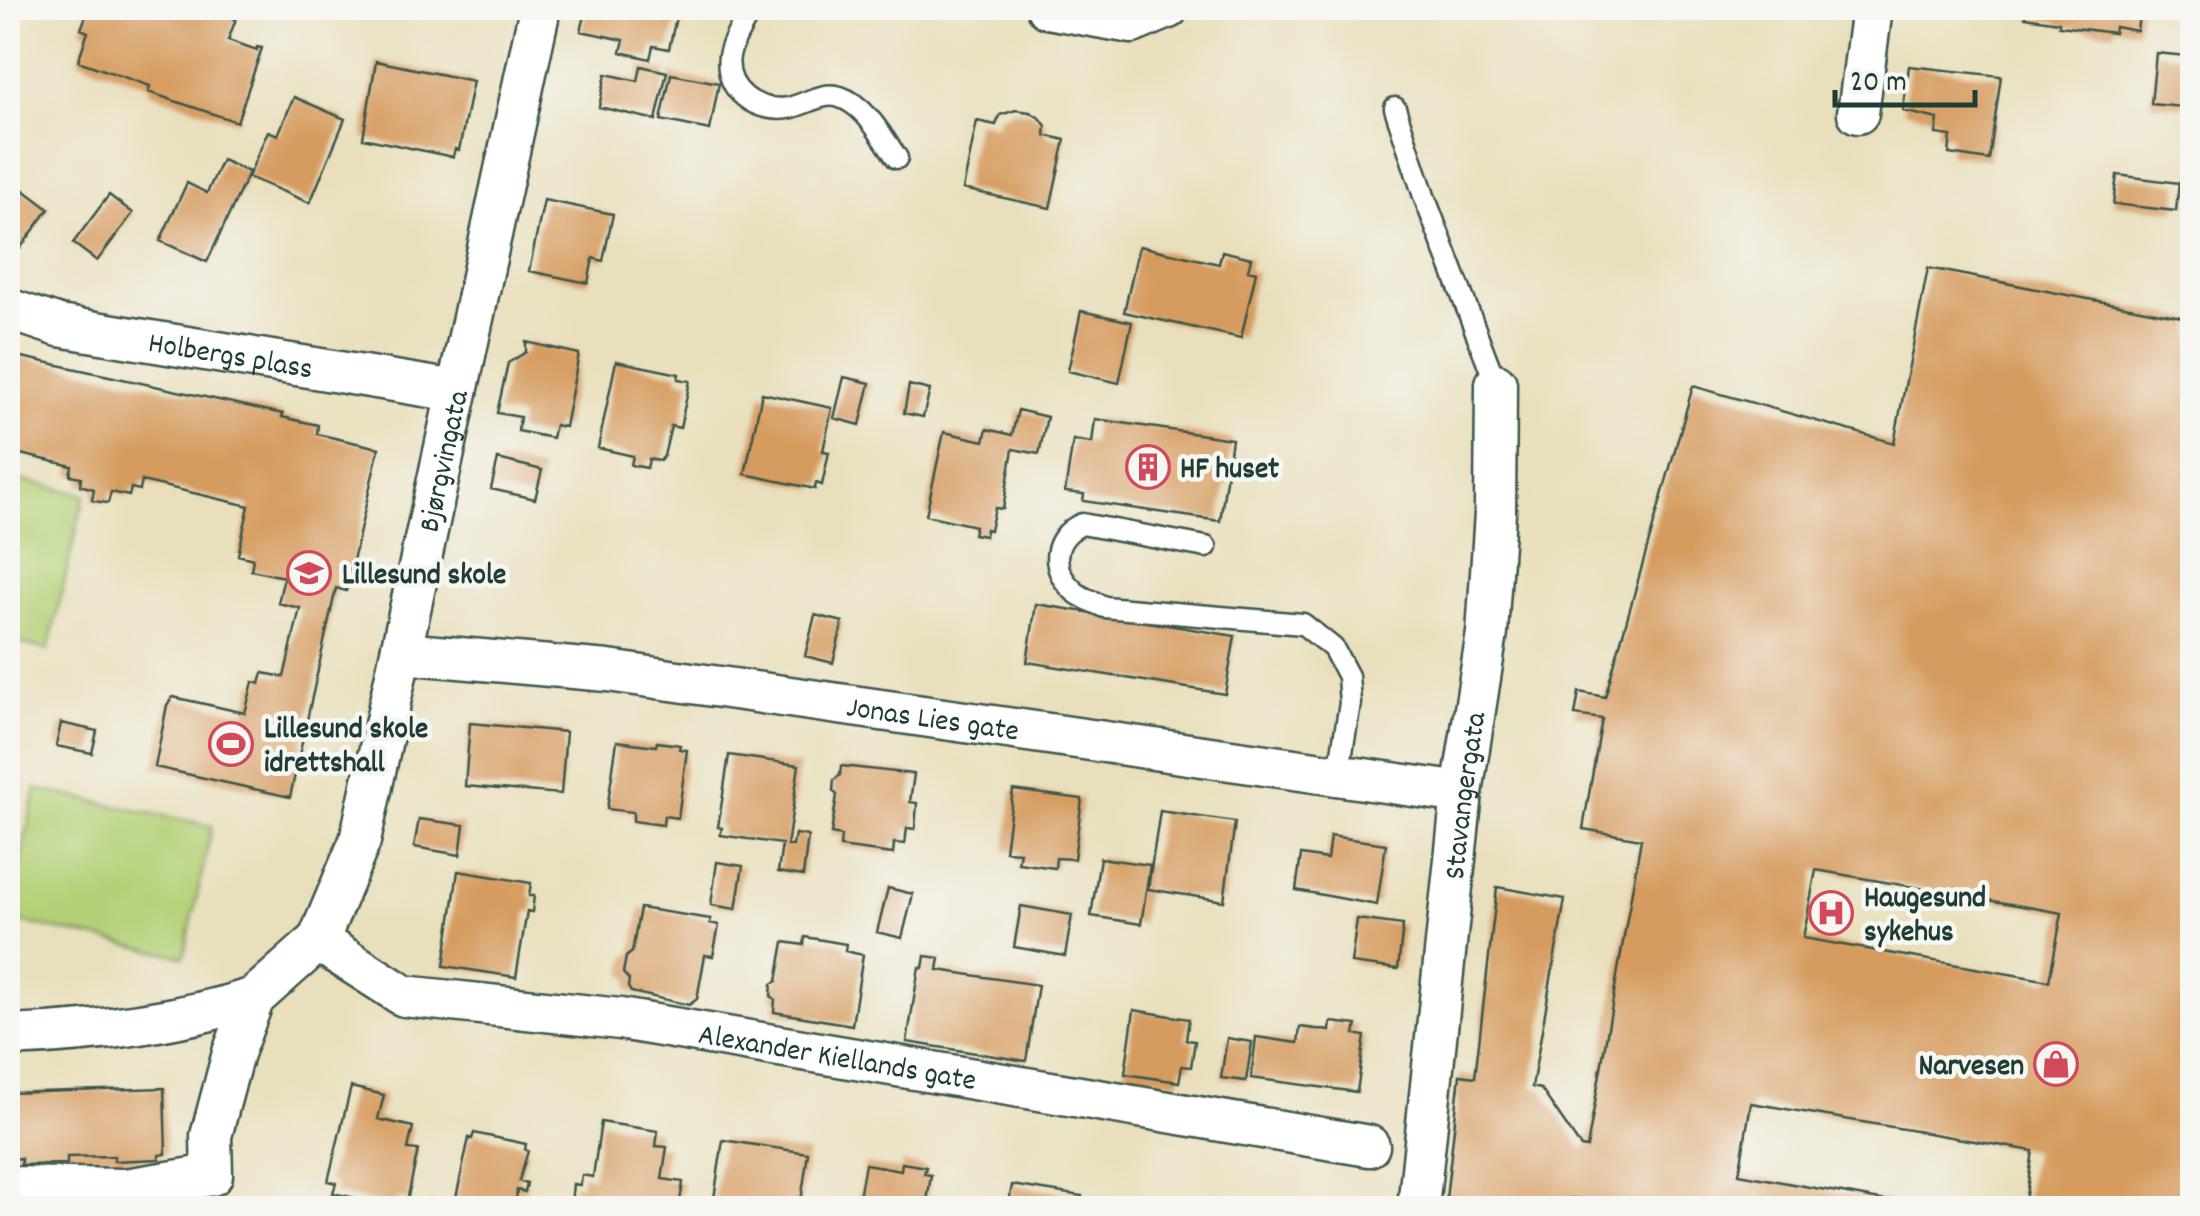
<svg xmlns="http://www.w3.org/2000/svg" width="2200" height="1216" viewBox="0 0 2200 1216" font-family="Dekko,sans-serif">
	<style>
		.green { fill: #b4d076; stroke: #6a8655; stroke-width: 2.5 }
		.building { fill: #d69b5e; fill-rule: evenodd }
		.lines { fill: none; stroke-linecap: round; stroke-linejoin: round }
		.lane-casing { stroke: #3d5548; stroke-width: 25 }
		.street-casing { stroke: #3d5548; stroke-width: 45 }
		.lane { stroke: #fff; stroke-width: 20 }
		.street { stroke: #fff; stroke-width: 40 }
		.labels { text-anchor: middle; stroke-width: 9; stroke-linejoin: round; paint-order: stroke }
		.street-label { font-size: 30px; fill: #1f3d34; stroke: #f6f6f2 }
		.poi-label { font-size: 30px; font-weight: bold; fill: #1f3d34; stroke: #f6f6f2; text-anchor: start }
	</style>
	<rect width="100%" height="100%" fill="#f6f6f2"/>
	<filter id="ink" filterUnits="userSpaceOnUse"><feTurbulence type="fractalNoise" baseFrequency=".01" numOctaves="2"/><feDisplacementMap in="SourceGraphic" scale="20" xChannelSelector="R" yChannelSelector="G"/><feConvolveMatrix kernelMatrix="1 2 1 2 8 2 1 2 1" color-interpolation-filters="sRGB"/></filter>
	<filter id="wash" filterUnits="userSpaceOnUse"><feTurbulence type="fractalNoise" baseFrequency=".0048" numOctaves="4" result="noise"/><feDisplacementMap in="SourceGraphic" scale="40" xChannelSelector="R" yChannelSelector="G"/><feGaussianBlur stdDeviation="2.25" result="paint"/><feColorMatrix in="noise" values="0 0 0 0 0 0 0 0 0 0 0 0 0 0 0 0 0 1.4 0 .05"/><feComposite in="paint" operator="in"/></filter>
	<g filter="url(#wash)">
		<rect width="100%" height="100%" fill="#e9dfbc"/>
		<!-- green -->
		<path class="green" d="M20,480L85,495L48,650L8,640V529Z
			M36,789L212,826L184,957L8,919Z"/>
		<g id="blocks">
			<!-- building -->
			<path class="building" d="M89,8H203L236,19L228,40L257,50V47L262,48L237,122L148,92L150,86L78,61L88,32L81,29Z
				M587,8H678L669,49L653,46L650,59L621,52L624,40L581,31Z
				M2026,8H2140L2137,31L2115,27L2114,33L2059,26V22L2025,17Z
				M2156,53L2187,56L2183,107L2151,104Z
				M376,61L473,81L459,150L455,149L453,157L363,138Z
				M641,66L667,72L656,120L599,107L606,74L638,81Z
				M1909,66L2001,76L1989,160L1949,154L1951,136L1936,134L1938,119L1903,111Z
				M671,74L719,83L710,130L661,120Z
				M294,97L345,119L310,203L248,177L268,131L278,135Z
				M1016,110L1030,112L1041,119L1046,126L1045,135L1065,140L1050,208L963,189L977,121L996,125L1000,115Z
				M222,160L249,172L207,262L160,241L187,183L207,193Z
				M2117,175L2179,183L2176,211L2113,204Z
				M8,178L49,209L13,258L8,253Z
				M109,195L133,213L97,261L73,243Z
				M544,200L613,214L603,261L593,258L588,283L529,271Z
				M1139,246L1219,264L1222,251L1251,258L1248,270L1256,272L1241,338L1124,312Z
				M1928,268L2192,319V1208H2024L2033,1151L1751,1103L1739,1174L1924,1208H1576L1578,1199L1571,1198L1555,1208H1445L1460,1075L1475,1077L1497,887L1565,899L1532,1087L1541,1089L1581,1147L1587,1148L1641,839L1583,829L1602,719L1575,715L1579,692L1605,697L1693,386L1894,443ZM1816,870L2062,913L2049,981L1803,938Z
				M1081,311L1132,322L1119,383L1068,371Z
				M526,342L579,354L565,427L555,425L552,438L518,431L520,417L497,413L508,363L526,352Z
				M8,354L283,414L282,417L318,425L317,434L379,448L346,591L336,588L290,797L155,767L167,705L173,697L245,713L253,682L260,684L263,673L284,677L300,608L278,603L284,577L251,570L253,559L238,555L249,506L142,481L140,490L131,488L129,496L111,492L108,503L100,502L92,500L94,489L80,485L81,477L70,475L72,466L8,451Z
				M616,361L679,374L678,379L690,381L680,428L671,426L664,456L660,461L649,459L647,468L631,465L633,456L598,448Z
				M844,377L870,383L860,425L834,418Z
				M909,385L930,390L923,417L904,413Z
				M762,393L832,408L823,451L829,452L822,485L816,483L815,489L745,474Z
				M1018,410L1047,417L1039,454L1013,449L1003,509L995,508L990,530L986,529L985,536L973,534L975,526L926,515L944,432L984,441L987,429L1012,435Z
				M1095,419L1232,439L1220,521L1083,501L1084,494L1065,492L1073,440L1092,443Z
				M498,459L542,470L535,499L491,489Z
				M1036,604L1235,636L1225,694L1027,662Z
				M815,615L843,622L833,663L805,656Z
				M61,723L97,731L92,753L56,746Z
				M470,723L566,732L561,794L465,786Z
				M617,741L656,746L657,742L680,745L679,749L687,750L678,818L664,816L663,825L633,821V812L607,809Z
				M729,755L799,765L787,846H793L795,834L808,836L803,876L778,872L782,844L720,835L722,828L718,827Z
				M841,766L914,774L910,802L917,803L915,829L907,828L905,844L894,843L893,854L840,847L841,836L831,834L837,795L833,791L834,780L840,775Z
				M1013,790L1082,799L1074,859L1056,858L1055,868L1018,863L1020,852L1005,851Z
				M1160,811L1235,822L1224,901L1148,889Z
				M419,819L464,825L460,855L414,847Z
				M1330,836L1386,844L1377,905L1296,890L1301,855L1327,859Z
				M1100,858L1150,865L1141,924L1091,916Z
				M717,862L743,866L736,909L711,905Z
				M458,871L531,883L529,896H534L532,912L527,911L516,977L444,966Z
				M888,888L913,894L902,938L877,932Z
				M1021,906L1072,915L1065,956L1014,947Z
				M640,908L711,919L710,923L719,925L713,956L705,955L697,999L689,1005L631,992L628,987L629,980L623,973L626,957L632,952Z
				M1357,919L1403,925L1398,969L1351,963Z
				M805,937L846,944L845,951L863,955L852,1025L774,1012L775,999L771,996L772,984L777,981L784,942L804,945Z
				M925,956L940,958L938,970L1038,985L1026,1061L907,1042L919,967L923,968Z
				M1134,1010L1189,1019L1186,1040L1195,1041L1191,1067L1182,1066L1179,1082L1125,1074Z
				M1331,1022L1357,1025L1355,1034L1365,1036L1357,1092L1251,1078L1256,1037L1298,1043L1300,1027L1330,1031Z
				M1227,1038L1252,1042L1246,1081L1221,1078Z
				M351,1087L384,1095L378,1119L413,1127L408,1149L418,1150L407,1201L398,1198L395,1207L333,1193L336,1183L328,1181Z
				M164,1088L166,1154L159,1155V1159L114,1161V1156L67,1157V1164L21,1165V1158L12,1159L10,1093Z
				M601,1122L658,1131L656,1146L667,1147L662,1179L683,1182L679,1208H577V1205L571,1204L573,1184L580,1185L582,1175L593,1177Z
				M474,1133L526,1144L525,1150L528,1151L519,1181L527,1183L525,1192L517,1190L515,1208H427L429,1201L454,1207L469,1138L472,1139Z
				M723,1140L808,1153L800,1208H738L713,1205Z
				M902,1163L926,1167L924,1174L931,1175L926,1208H857L865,1164L901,1170Z
				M1012,1185L1082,1196L1079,1208H1008Z"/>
		</g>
	</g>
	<g filter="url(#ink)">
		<use href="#blocks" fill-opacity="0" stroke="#3d5548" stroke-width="2.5"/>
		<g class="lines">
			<!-- lane casing -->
			<g class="lane-casing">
				<path id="lane" d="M752,8C745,22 732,40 729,56C724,91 757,113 788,108C805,105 823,91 840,97C865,105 883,138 897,158
					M1395,108L1424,196L1496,384
					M1206,547L1082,524C1052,537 1049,569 1074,591C1081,598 1095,602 1104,607L1303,624L1333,648L1348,676L1350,703L1338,777"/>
			</g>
			<!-- street casing -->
			<g class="street-casing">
				<g id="street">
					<path d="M1047,8L1132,23L1168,8"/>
					<path d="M1858,113L1872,8"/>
					<path id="s1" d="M8,309L59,326L455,391"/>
					<path id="s2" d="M402,653L608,671L1462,793"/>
					<path id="s3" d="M318,941L404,996L620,1019L1369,1146"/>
					<path d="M8,1036C90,1033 175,1023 254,998"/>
					<path id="s4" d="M8,1187L125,1189L212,1175L211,1136L233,1053L254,998L318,941L360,841L540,8"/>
					<path id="s5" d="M1418,1208L1462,793L1487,633L1495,513L1496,384"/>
				</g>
			</g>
			<!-- lane -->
			<use href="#lane" class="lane"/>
			<!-- street -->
			<use href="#street" class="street"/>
		</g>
	</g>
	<!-- icons -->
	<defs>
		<g id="building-ring" transform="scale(2.25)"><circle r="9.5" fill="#f6f6f2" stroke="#d1495b" stroke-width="1.5"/><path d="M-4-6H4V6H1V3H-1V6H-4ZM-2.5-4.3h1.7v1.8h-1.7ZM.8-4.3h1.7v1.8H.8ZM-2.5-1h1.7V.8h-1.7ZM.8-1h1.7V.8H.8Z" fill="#d1495b"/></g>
		<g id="school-ring" transform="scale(2.25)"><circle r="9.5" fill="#f6f6f2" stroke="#d1495b" stroke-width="1.5"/><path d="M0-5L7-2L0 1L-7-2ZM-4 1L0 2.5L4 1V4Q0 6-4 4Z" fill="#d1495b"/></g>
		<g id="stadium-ring" transform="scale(2.25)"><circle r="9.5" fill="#f6f6f2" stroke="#d1495b" stroke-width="1.5"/><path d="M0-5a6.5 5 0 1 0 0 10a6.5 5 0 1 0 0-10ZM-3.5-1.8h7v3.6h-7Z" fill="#d1495b"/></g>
		<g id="hospital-ring" transform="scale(2.25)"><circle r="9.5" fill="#f6f6f2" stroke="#d1495b" stroke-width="1.5"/><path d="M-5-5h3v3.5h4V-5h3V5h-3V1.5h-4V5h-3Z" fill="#d1495b"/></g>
		<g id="shop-ring" transform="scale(2.25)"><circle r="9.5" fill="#f6f6f2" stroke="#d1495b" stroke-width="1.5"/><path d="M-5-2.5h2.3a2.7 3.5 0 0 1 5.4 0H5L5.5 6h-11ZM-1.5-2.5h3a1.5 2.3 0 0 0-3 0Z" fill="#d1495b"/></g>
	</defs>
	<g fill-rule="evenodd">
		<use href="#building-ring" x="1148" y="467"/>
		<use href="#school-ring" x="309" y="573"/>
		<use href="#stadium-ring" x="231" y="744"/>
		<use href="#hospital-ring" x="1831" y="913"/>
		<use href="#shop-ring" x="2056" y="1064"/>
	</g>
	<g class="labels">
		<!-- street labels -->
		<g class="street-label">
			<text dy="10" stroke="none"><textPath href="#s1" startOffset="228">Holbergs plass</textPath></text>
			<text dy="10" stroke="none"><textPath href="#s4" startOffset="972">Bjørgvingata</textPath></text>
			<text dy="10" stroke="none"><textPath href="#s2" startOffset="535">Jonas Lies gate</textPath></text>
			<text dy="10" stroke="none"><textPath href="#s5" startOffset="415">Stavangergata</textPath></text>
			<text dy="10" stroke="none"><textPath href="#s3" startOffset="540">Alexander Kiellands gate</textPath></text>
		</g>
		<!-- poi labels -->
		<g class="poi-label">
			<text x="1180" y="477">HF huset</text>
			<text x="342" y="583">Lillesund skole</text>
			<text x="264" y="737">Lillesund skole<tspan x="264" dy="34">idrettshall</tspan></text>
			<text x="1864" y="906">Haugesund<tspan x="1864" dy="34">sykehus</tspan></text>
			<text x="2024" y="1074" text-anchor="end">Narvesen</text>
		</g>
	</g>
	<!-- margin -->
	<rect width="2200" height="1216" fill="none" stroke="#f6f6f2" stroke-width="40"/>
	<!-- scale -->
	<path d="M1835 90v15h140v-15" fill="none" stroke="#1f3d34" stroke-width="5"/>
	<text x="1850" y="90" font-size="30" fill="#1f3d34" stroke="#f6f6f2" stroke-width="8" paint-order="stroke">20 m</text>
</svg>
